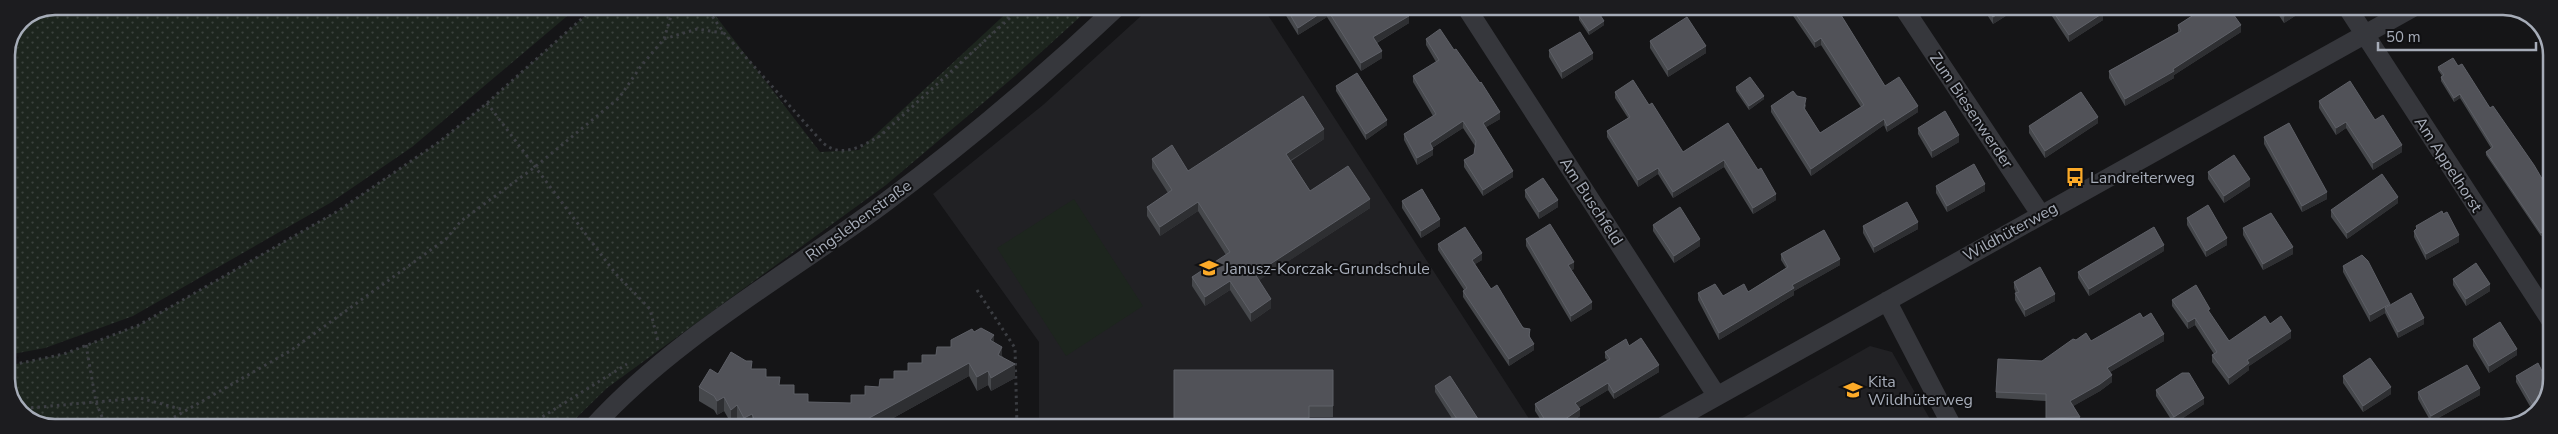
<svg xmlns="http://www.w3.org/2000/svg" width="2558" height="434" viewBox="0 0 2558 434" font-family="'Nunito Sans',sans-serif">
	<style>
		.built { fill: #212124 }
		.grass { fill: url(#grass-dots) }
		.green { fill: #1d251e }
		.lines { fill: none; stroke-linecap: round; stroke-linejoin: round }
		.path { stroke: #3c3e43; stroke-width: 3; stroke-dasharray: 2.5 4; stroke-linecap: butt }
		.street { stroke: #36373c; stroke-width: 19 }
		.wall { fill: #46484c }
		.shaded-wall { fill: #2e2f32 }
		.building { fill: #515258; stroke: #5e6067 }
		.labels { text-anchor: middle; stroke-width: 4; stroke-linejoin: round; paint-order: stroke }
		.street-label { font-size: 16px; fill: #a6acb8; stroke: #101012 }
		.poi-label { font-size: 16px; fill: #a6acb8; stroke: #101012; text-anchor: start }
		.rim { fill: none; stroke: #a6acb8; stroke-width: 2.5 }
	</style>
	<defs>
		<pattern id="grass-dots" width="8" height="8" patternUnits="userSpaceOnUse" patternTransform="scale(1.25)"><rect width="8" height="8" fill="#1d251e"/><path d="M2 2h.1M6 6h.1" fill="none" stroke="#3b423d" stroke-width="1.8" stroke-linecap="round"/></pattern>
	</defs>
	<rect width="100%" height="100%" fill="#151517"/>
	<!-- built -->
	<path class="built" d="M1152,6H1262L1535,428L1039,427V342L933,194L1043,105Z
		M1870,346L1892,352L1935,428H1725Z"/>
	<!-- grass -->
	<path class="grass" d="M55,6H579L412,147L330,203L133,316L45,348L7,355L6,55L21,20Z
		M596,6H708L820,152L859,150L1014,6H1092L1015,76L886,185L607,388L567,427H49L20,413L7,385V366L64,354L139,325L338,211L439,142L487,103Z"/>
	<!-- green -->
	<path class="green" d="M1074,199L1143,306L1066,356L997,248Z"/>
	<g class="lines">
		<!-- path -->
		<path class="path" d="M705,6L724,33L823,143C842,159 862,146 880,136L1023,6
			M664,39L697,29L723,33
			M487,103L615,273L650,309L658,342
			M977,290L1015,348L1017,427
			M86,345L96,402L106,427
			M7,366L64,354L139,325L338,211L439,142L487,103L596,6
			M18,409L140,398L184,410
			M157,427L290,351L446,239L461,221L535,167L619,98L641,66L664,39L674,6
			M526,427L627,364"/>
		<!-- street -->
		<path class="street" d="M1466,7L1717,396
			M1903,7L2041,215
			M2347,7L2551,321
			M1887,301L1953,428
			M593,427C675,337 786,276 883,204C965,143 1044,76 1118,6
			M1660,428L2414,7"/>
	</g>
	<!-- wall -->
	<path class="wall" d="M1280,6H1403L1409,23L1377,43L1382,58L1361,71L1327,17L1298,35Z
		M1787,7H1836L1885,86L1918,112L1887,132L1884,125L1811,176L1771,112V106L1797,96L1806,105L1805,109L1820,133L1861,107L1821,45L1815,48Z
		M1982,7H2020L1993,24Z
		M2048,7H2099L2103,20L2069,42L2048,10Z
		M2274,7H2309L2284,23L2274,8Z
		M2192,12L2241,32L2174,75V78L2125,106L2109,78V71L2178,32V25L2192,16Z
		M1579,16L1604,25L1589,35L1579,20Z
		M1426,39L1500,119L1486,127L1513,177L1483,196L1464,167V160L1474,154L1475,146L1463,128L1432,148L1433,155L1417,165L1404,140V134L1433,116L1413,82V76L1436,62L1426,45Z
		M1650,41L1706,53L1668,77L1650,48Z
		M1549,50L1593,59L1562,79L1549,57Z
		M2458,66L2490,108L2551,194V242L2546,233L2541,236L2486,155V152L2491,148L2460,98L2454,102L2441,81V77L2442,76L2438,70V67Z
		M1336,86L1387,125L1366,140L1336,91Z
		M1736,87L1764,99L1749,110L1736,91Z
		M1615,92L1649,105L1683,152L1728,123L1776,200L1753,214L1724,167L1673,198L1658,174L1638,187L1607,137V131L1628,118L1615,98Z
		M2319,101L2375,120L2402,152L2373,170L2346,128L2336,135L2319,108Z
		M2551,114V132L2545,121V118Z
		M2098,123L2045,158L2029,133V126Z
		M1918,128L1959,142L1932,158L1918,134Z
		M2264,137L2327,199L2302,212L2264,144Z
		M1324,139L1291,161L1310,191L1370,208L1259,280L1271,308L1251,322L1230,290L1205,306L1192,286V277L1226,255L1198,211L1160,236L1147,216V207L1168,193L1152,168V159L1188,171Z
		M2208,172L2250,186L2224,203L2208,179Z
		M1936,186L1985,191L1947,212L1936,193Z
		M1525,190L1558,207L1539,219L1525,197Z
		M1402,201L1440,226L1421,238L1402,208Z
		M2398,203L2347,239L2331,217V210Z
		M2187,218L2227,245L2206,257L2187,225Z
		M1653,225L1700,246L1674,263L1653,231Z
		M1863,226L1918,229L1874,253L1863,233Z
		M2416,226L2459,242L2426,260L2414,237V231L2416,229Z
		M2243,228L2293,254L2263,270L2243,235Z
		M1526,239L1574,269L1571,270L1592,309L1571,322L1526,246Z
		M1438,244L1482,260L1475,264L1491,289L1530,335V338L1534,350L1509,366L1463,297V291L1464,290L1438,250Z
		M2164,251L2089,296L2078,278V272Z
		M1781,254L1840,265L1794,291V295L1719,340L1698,300V293L1723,296L1748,292L1786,268L1781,260Z
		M2343,266L2390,305L2424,324L2398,338L2385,313L2370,322L2343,272Z
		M2453,279L2490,291L2466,306L2453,285Z
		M2014,282L2055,301L2025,317L2015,300V293H2016L2014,288Z
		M2172,300L2210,314L2229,341L2270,324L2291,338L2249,366V370L2229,385L2212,362V355L2214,354L2195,325L2188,329L2172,306Z
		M2143,318L2164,341L2110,372L2112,382L2100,391L2073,406L2080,417V423L2046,424V401L1996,398V392L2042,361L2091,341Z
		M2473,339L2517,355L2489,373L2473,346Z
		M994,342L1015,378L991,391L988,385L977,391L969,376L877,427H742L737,419L731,423L724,411L717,415L714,410L699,401V387L718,374L752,369L808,402L851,403L951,347Z
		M1629,346L1659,372L1614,399L1608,390L1578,408L1580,416L1562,428H1546L1535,411V404L1607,360L1605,358V352Z
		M1333,370V417H1309L1174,428Z
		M2542,371L2551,385L2535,415L2516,382V376Z
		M2343,376L2391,394L2363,412L2343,383Z
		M1435,386L1484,428H1458L1435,392Z
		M2156,390L2204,404L2174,424L2156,396Z
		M2418,392L2480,395L2431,422L2418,399Z"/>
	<!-- shaded-wall -->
	<path class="shaded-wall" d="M2009,7H2020L1993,24V17Z
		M2299,7H2309L2284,23V16Z
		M1327,9V17L1298,35V28Z
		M2103,13V20L2069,42V35Z
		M1409,16V23L1373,45V37Z
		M1604,21V25L1589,35V31Z
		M2241,25V32L2174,75V78L2125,106V99L2173,69Z
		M1821,38V45L1815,48V42Z
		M1706,46V53L1668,77V70Z
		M1382,51V58L1361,71V63Z
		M1593,53V59L1562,79V72Z
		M2460,94V98L2454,102V98Z
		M1764,96V99L1749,110V106Z
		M1918,106V112L1887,132V126Z
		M1500,112V119L1483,129V123Z
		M2098,117V123L2045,158V151Z
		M1884,119V125L1811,176V169Z
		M1387,120V125L1366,140V134Z
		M1463,121V128L1430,149V143Z
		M2346,122V128L2336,135V128Z
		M1324,129V139L1286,163V154Z
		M1959,135V142L1932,158V151Z
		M2402,145V152L2373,170V163Z
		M1433,149V155L1417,165V158Z
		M1724,160V167L1673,198V192Z
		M1658,168V174L1638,187V180Z
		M1513,171V177L1483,196V190Z
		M2250,179V186L2224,203V196Z
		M1985,184V191L1947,212V206Z
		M2327,192V199L2302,212V206Z
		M1776,194V200L1753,214V208Z
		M2398,197V203L2347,239V233Z
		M1370,199V208L1255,283V274Z
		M1558,200V207L1539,219V212Z
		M1198,202V211L1160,236V227Z
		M1440,219V226L1421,238V231Z
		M1918,222V229L1874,253V247Z
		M2546,230V233L2541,236V233Z
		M2459,235V242L2426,260V254Z
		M2227,238V245L2206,257V251Z
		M1700,239V246L1674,263V256Z
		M2164,245V251L2089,296V289Z
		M2293,247V254L2263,270V264Z
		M1482,253V260L1472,266V260Z
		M1840,259V265L1794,291V295L1719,340V333L1792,285Z
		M1574,262V269L1568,272V265Z
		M1230,281V290L1205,306V297Z
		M2490,284V291L2466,306V299Z
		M2055,294V301L2025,317V310Z
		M1271,299V308L1251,322V313Z
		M1592,302V309L1571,322V316Z
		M2390,304L2385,308V313L2370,322V315Z
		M2195,318V325L2188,329V322Z
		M2424,318V324L2398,338V332Z
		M2291,331V338L2249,366V370L2229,385V378L2247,360Z
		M2164,334V341L2107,374V368Z
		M994,335V348L990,340Z
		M1534,344V350L1509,366V359Z
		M1002,347V361L998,355Z
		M2517,349V355L2489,373V366Z
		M969,363V376L877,427H862V422Z
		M1015,364V378L991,391V378Z
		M1659,365V372L1614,399V393Z
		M988,371V385L977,391V377Z
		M2112,375V382L2100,391L2070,408V401Z
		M1608,383V390L1575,410V403Z
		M2391,387V394L2363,412V406Z
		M2480,388V395L2431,422V416Z
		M724,397V411L717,415V401Z
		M2204,398V404L2174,424V417Z
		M737,405V419L731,423V410Z
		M1580,409V416L1562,428H1552Z
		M752,414V427H744V418Z
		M759,419V427H755V421Z"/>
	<!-- building -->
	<path class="building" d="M1285,6H1403L1409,16L1373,37L1382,51L1361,63L1327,9L1298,28Z
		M1595,7L1604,21L1589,31L1579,16Z
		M1791,7H1836L1885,86L1899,77L1918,106L1887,126L1884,119L1811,169L1771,106L1793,91L1797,96L1806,98L1804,108L1820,133L1864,105L1821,38L1815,42Z
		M1986,7H2009L1993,17Z
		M2050,7H2099L2103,13L2069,35Z
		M2203,7H2228L2241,25L2173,69L2174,71L2125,99L2109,71L2181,31L2178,25L2192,16V12Z
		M2278,7H2299L2284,16Z
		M1687,17L1706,46L1668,70L1650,41Z
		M1440,29L1454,50L1456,49L1480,83L1481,82L1500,112L1483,123L1513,171L1483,190L1464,160L1474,154L1476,141L1463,121L1430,143L1433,149L1417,158L1404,134L1436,114L1413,76L1439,60L1426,39Z
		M1580,32L1593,53L1562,72L1549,50Z
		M2453,58L2458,66L2462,64L2490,108L2493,106L2534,165L2551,194V239L2546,230L2541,233L2486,152L2493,147L2460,94L2454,98L2441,77L2444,75L2438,67Z
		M1357,73L1387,120L1366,134L1336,86Z
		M1750,77L1764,96L1749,106L1736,87Z
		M1633,80L1649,105L1652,103L1683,152L1728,123L1758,170L1761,168L1776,194L1753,208L1724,160L1673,192L1658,168L1638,180L1607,131L1630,117L1615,92Z
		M2350,81L2375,120L2383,115L2402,145L2373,163L2346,122L2336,128L2319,101Z
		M2081,92L2098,117L2045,151L2029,126Z
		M1303,96L1324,129L1286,154L1310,191L1348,166L1370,199L1255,274L1271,299L1251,313L1230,281L1205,297L1192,277L1230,252L1198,202L1160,227L1147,207L1172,190L1152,159L1172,145L1188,171Z
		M1945,111L1959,135L1932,151L1918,128Z
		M2551,114V128L2545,118Z
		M2289,123L2327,192L2302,206L2264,137Z
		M2234,155L2250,179L2224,196L2208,172Z
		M1974,164L1985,184L1947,206L1936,186Z
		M2382,174L2398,197L2347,233L2331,210Z
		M1543,178L1558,200L1539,212L1525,190Z
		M1422,189L1440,219L1421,231L1402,201Z
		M1907,202L1918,222L1874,247L1863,226Z
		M2208,205L2227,238L2206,251L2187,218Z
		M1680,207L1700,239L1674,256L1653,225Z
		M2442,211L2443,214L2447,212L2459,235L2426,254L2414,231L2417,228L2416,226Z
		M2271,213L2293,247L2263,264L2243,228Z
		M1550,224L1574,262L1568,265L1592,302L1571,316L1526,239Z
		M1465,227L1482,253L1472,260L1491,289L1497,285L1523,328L1530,329L1529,336L1534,344L1509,359L1463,291L1467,288L1438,244Z
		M2154,227L2164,245L2089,289L2078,272Z
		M1824,230L1840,259L1792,285L1794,288L1719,333L1698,293L1715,284L1723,296L1744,284L1748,292L1788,267L1781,254Z
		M2362,255L2368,261L2390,304L2370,315L2343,266Z
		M2476,263L2490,284L2466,299L2453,279Z
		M2040,267L2055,294L2025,310L2015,293L2019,292L2014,282Z
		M2196,285L2210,309L2208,310L2229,341L2265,316L2270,324L2281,316L2291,331L2247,360L2249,363L2229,378L2212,355L2217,352L2195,318L2188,322L2172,300Z
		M2411,293L2424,318L2398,332L2385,308Z
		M2140,313L2143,318L2151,313L2164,334L2107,368L2112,375L2100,384L2070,401L2080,417L2046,418V394L1996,392L1998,359L2042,361L2073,339L2076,340L2086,333L2091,341Z
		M2500,322L2517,349L2489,366L2473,339Z
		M981,328L994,335L990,340L1002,347L998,355L1015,364L991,378L988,371L977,377L969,363L862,422L865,427H764L759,419L755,421L752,414L744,418L737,405L731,410L724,397L717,401L714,396L699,387L710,369L718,374L731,352L746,361H752L751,369H766V377H780L779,385H794V394H808V402L851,403V395H865V386L879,387L880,379H894V371H908V363H922V355H936L937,347H951V340L972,329L974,332Z
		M1641,338L1659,365L1614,393L1608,383L1575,403L1580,409L1552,428H1550L1535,404L1610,359L1605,352L1626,339L1629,346Z
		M2370,358L2391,387L2363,406L2343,376Z
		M2538,363L2542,371L2546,369L2551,378V385L2537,412L2516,376Z
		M2467,365L2480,388L2431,416L2418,392Z
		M1174,370H1333V406H1309V428H1174Z
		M2182,373H2189L2204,398L2174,417L2156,390Z
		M1450,376L1484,428H1463L1435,386Z"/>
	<!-- icons -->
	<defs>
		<g id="bus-bare" transform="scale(1.5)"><path d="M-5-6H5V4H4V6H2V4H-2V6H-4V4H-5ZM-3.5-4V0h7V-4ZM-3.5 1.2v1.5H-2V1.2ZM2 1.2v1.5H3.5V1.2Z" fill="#fcaa28" stroke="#101012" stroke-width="2.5" paint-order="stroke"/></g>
		<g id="school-bare" transform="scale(1.5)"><path d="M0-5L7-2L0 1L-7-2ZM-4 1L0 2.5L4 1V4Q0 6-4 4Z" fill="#fcaa28" stroke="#101012" stroke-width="2.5" paint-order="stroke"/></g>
	</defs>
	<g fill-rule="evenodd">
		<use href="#bus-bare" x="2075" y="177"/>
		<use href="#school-bare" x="1209" y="268"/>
		<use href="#school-bare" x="1853" y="390"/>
	</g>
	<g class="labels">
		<!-- street labels -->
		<g class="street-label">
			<text transform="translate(1972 110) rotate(56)" y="6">Zum Biesenwerder</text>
			<text transform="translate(2449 164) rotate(57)" y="6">Am Appelhorst</text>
			<text transform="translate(1592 201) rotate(57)" y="6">Am Buschfeld</text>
			<text transform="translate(858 220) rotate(-36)" y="6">Ringslebenstraße</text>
			<text transform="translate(2010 231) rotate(-29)" y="6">Wildhüterweg</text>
		</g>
		<!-- poi labels -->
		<g class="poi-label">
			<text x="2090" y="183">Landreiterweg</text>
			<text x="1224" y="274">Janusz-Korczak-Grundschule</text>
			<text x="1868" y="387">Kita<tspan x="1868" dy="18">Wildhüterweg</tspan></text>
		</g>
	</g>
	<!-- crop -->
	<path d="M0 0H2558V434H0ZM55 15H2503A40 40 0 0 1 2543 55V379A40 40 0 0 1 2503 419H55A40 40 0 0 1 15 379V55A40 40 0 0 1 55 15Z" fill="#1c1c1f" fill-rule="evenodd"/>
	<path class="rim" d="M55 15H2503A40 40 0 0 1 2543 55V379A40 40 0 0 1 2503 419H55A40 40 0 0 1 15 379V55A40 40 0 0 1 55 15Z"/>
	<!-- scale -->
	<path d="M2378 42v8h158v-8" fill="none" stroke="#a6acb8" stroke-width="2.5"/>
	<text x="2386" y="42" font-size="15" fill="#a6acb8" stroke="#101012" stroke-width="4" paint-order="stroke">50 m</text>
</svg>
